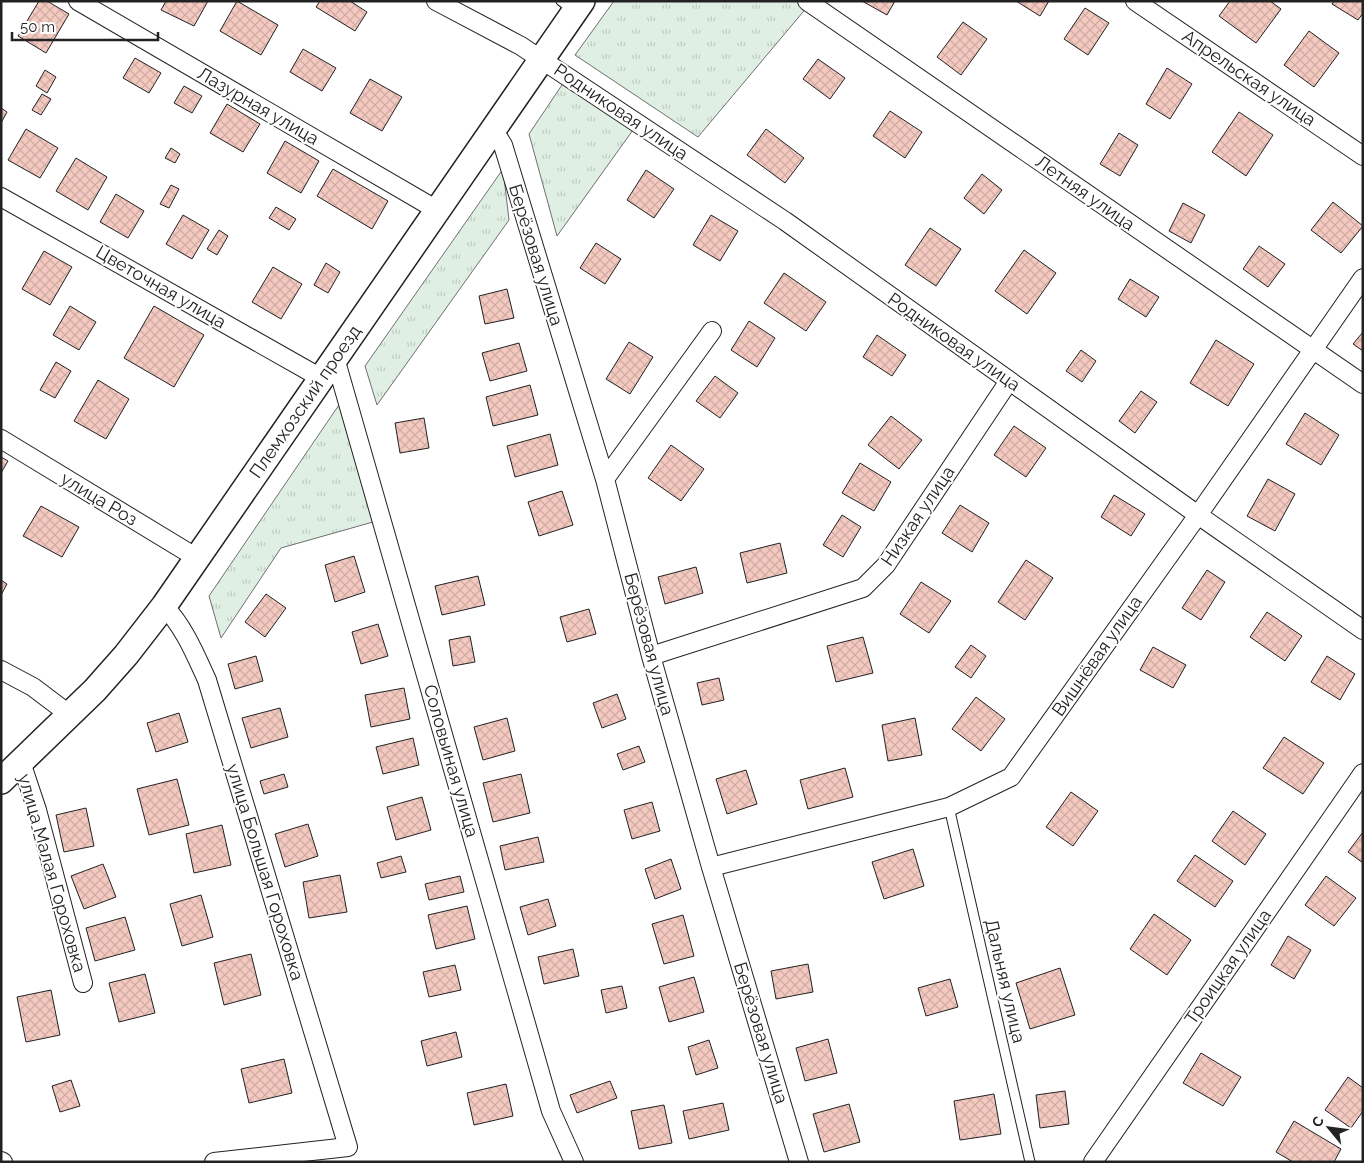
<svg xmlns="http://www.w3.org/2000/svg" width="1364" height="1163" viewBox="0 0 1364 1163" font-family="Raleway,sans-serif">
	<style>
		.grass { fill: url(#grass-tufts); stroke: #6f6f6f }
		.building { fill: url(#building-cross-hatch); stroke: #222 }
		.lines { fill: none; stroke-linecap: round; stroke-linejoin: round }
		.service-casing { stroke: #222; stroke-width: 11 }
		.minor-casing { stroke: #222; stroke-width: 20 }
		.secondary-casing { stroke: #222; stroke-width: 28 }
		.service { stroke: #fff; stroke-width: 9 }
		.minor { stroke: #fff; stroke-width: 18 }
		.secondary { stroke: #fff; stroke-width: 25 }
		.labels { text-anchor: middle; stroke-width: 4; stroke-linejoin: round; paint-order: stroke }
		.street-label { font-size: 18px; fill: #222; stroke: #fff }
	</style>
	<defs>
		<pattern id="grass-tufts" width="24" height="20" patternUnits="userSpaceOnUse" patternTransform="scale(1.25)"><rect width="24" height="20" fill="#e0efe3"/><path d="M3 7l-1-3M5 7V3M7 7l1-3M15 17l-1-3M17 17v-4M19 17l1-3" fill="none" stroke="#c0cdc2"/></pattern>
		<pattern id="building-cross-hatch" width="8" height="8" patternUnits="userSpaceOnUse" patternTransform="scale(1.25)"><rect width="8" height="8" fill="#f3c9c0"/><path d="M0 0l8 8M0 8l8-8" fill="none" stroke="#d0aca5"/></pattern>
	</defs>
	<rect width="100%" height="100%" fill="#fff"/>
	<!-- grass -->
	<path class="grass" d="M614,1H801L808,6L698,137L575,55Z
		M568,76L638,123L557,236L529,134Z
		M503,169L509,220L377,405L365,366Z
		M345,396L380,520L281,548L221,638L209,596Z"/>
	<!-- building -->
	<path class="building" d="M39,1H47L69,14L46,53L18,36Z
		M166,1H208L194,26L161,10Z
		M237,1L278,25L261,55L220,31Z
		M320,1H350L367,12L355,31L316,7Z
		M862,1H895L887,15Z
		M1016,1H1049L1040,16Z
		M1230,1H1270L1281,9L1256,43L1219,16Z
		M1334,1H1363V13L1358,20L1332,4Z
		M1085,8L1109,23L1088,55L1064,39Z
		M963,22L987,39L961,75L937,57Z
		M1309,31L1339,53L1314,87L1284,65Z
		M303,49L336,68L322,91L290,72Z
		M135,58L161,73L149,93L123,78Z
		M818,59L845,78L830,99L803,79Z
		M1167,68L1192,84L1170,119L1146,104Z
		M45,70L56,77L47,93L36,86Z
		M370,79L402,97L382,131L350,113Z
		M184,86L202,96L192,113L174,103Z
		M42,94L51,99L41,115L32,110Z
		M227,104L260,124L243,152L210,133Z
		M1,108L7,112L1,123Z
		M890,111L922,132L905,158L873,136Z
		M1239,112L1273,135L1246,176L1212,152Z
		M26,129L58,148L40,178L8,160Z
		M766,129L804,158L785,183L747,155Z
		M1119,133L1138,145L1120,176L1100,164Z
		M285,141L319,161L301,193L267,173Z
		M171,148L180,154L175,163L165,158Z
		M76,158L107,177L88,210L56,191Z
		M333,169L388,201L372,229L317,196Z
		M646,170L674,189L654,218L627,200Z
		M982,174L1002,190L984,214L964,198Z
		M171,185L179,189L169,208L160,204Z
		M116,194L144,211L128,238L100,222Z
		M1333,202L1363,226L1341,253L1311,230Z
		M1183,203L1205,215L1191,243L1169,231Z
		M276,207L296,219L289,230L269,218Z
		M183,215L209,230L192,259L166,244Z
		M711,215L738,231L720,261L693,245Z
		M930,228L961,249L936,286L905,265Z
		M219,230L228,236L217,255L207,249Z
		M596,243L621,259L605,284L580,268Z
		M1259,246L1285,264L1268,287L1243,269Z
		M1024,250L1056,273L1027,314L995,291Z
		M44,251L72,267L50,305L22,289Z
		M326,263L340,272L328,293L314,285Z
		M273,267L302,284L281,319L252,302Z
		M784,273L826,302L806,331L764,303Z
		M1130,279L1159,297L1146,317L1118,299Z
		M507,289L514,318L485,324L479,296Z
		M70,306L96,322L79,350L53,335Z
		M154,306L204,335L174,387L124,358Z
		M749,321L775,338L757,367L731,350Z
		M1363,332V351L1353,344Z
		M877,335L906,355L892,376L863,357Z
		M1216,340L1254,364L1228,406L1190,383Z
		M629,342L653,357L630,394L606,379Z
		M519,343L527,371L490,381L482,353Z
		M1081,350L1096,361L1082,382L1066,371Z
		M56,362L71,371L55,398L40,390Z
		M715,376L738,393L720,418L696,401Z
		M98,380L129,399L106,439L74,421Z
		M530,385L538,415L493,426L486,397Z
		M1141,391L1157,402L1135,433L1119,421Z
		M1305,413L1339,435L1321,465L1286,444Z
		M891,416L922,440L899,469L868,445Z
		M424,418L429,448L400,453L395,423Z
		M1014,426L1046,448L1026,477L994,455Z
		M550,434L558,465L515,477L507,446Z
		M671,445L704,469L681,501L648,478Z
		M1,457L8,461L1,473Z
		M860,463L891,482L874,511L842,493Z
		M1268,479L1295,494L1275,531L1247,516Z
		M562,491L573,525L539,536L528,502Z
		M1114,495L1145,514L1131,536L1101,517Z
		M960,505L989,523L972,552L942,533Z
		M41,506L79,527L62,557L23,536Z
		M842,515L861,527L843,557L823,545Z
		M780,543L787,573L747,583L740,553Z
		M354,556L365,592L335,602L325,565Z
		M1026,560L1053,578L1025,620L998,602Z
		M696,567L703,593L665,604L658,577Z
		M1207,570L1225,582L1201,620L1182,608Z
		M478,576L485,605L442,615L435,586Z
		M1,580L7,584L1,595Z
		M921,582L951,601L929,633L900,614Z
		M266,594L286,608L265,637L245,622Z
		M589,609L596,634L567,642L560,617Z
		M1267,612L1302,636L1285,661L1250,637Z
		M378,624L388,656L361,664L352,632Z
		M470,636L475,662L453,666L449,640Z
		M863,637L873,673L836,682L827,646Z
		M971,645L986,656L971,678L955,667Z
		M1153,647L1186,665L1173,688L1140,670Z
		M256,656L263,681L235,689L228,664Z
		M1327,656L1355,674L1340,700L1311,682Z
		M719,678L724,700L702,705L697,683Z
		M404,688L410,719L371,727L365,695Z
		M617,694L626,719L602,728L593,703Z
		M976,697L1005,719L981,751L952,729Z
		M280,708L288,737L251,748L242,718Z
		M179,713L188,742L156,752L147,723Z
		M507,718L515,751L483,760L474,727Z
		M915,718L922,755L888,761L882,725Z
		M1284,737L1324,763L1303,794L1263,768Z
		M413,738L419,765L383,774L376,747Z
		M639,746L645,762L623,770L617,754Z
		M845,768L853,797L808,809L800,780Z
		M746,770L757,804L727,814L716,779Z
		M284,774L288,787L264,794L260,781Z
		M521,774L530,813L493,822L483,783Z
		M177,779L189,825L149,835L137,789Z
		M1071,792L1098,811L1073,846L1046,827Z
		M422,797L431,830L396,840L387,807Z
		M652,802L660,831L632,839L624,810Z
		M86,808L94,846L64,852L56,815Z
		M1233,811L1266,834L1245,865L1212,841Z
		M308,824L318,856L285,867L275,834Z
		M222,825L231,865L194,873L186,834Z
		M1363,832V863L1348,852Z
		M538,837L544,862L505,870L500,846Z
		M913,849L924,886L884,899L872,862Z
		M1195,855L1233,881L1215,907L1177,881Z
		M401,856L406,872L381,878L377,863Z
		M671,859L681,889L655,899L645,869Z
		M103,864L116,897L84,909L71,876Z
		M340,875L347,912L309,918L303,882Z
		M460,876L464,892L429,900L425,884Z
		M1326,876L1356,898L1334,926L1305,905Z
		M201,895L213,937L182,946L170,904Z
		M548,899L556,926L528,935L520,907Z
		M467,906L475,939L436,949L428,915Z
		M1154,914L1191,940L1167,975L1130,949Z
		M683,915L694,956L664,964L652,924Z
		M125,917L135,950L95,961L86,928Z
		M1288,936L1311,950L1294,979L1271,965Z
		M573,949L579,976L544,984L538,957Z
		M251,954L261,995L224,1005L214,963Z
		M808,964L813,992L776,999L771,971Z
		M455,965L461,990L429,997L423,972Z
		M1060,968L1075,1015L1030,1029L1016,983Z
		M145,974L155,1013L119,1022L109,983Z
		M694,977L704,1012L669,1022L659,987Z
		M950,979L958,1007L926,1016L918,988Z
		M622,986L627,1008L606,1013L601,990Z
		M51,990L60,1035L26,1042L17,997Z
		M456,1032L462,1057L427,1066L421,1041Z
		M828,1039L837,1073L805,1081L796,1048Z
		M709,1040L718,1068L696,1075L688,1047Z
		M1201,1053L1241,1077L1223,1106L1183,1083Z
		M284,1059L292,1093L249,1103L241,1069Z
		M1348,1077L1363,1088V1111L1351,1128L1325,1110Z
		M71,1080L80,1106L60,1112L52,1086Z
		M610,1081L617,1098L577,1113L570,1095Z
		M506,1084L513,1116L474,1125L467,1093Z
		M1065,1091L1069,1124L1040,1128L1036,1095Z
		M994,1094L1001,1134L960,1140L954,1101Z
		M723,1103L729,1130L689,1139L683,1111Z
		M849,1104L860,1142L824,1152L813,1114Z
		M664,1105L672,1143L639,1149L631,1111Z
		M1294,1121L1341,1149L1334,1162H1293L1276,1152Z"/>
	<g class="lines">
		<!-- service casing -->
		<g class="service-casing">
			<path id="service" d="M561,1L573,10
				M949,807L1030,1162"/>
		</g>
		<!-- minor casing -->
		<g class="minor-casing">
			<path id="minor" d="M78,1L437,210
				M436,1L521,46L785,221L1198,515L1363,630
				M807,1L1363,384
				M1135,1L1363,156
				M493,129L503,145L605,479L651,656L711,867L799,1162
				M1,197L321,378
				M335,358L551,1111L574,1162
				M1,439L197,558
				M605,479L712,331
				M164,606C184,627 195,654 207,680L348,1147L214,1162
				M651,656L863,588L886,565L1009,381
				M1,670L33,687L70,715
				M21,762L37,810L83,983
				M711,867L949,807L1011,777L1198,515L1363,278
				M1,1161L3,1162
				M1093,1162L1363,773"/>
		</g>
		<!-- secondary casing -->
		<g class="secondary-casing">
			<g id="secondary">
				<path id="s1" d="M1,781L95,690L126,655L164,606L582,1"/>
			</g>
		</g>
		<!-- service -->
		<use href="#service" class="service"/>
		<!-- minor -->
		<use href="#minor" class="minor"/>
		<!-- secondary -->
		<use href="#secondary" class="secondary"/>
	</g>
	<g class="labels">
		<!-- street labels -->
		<g class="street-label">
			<text transform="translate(1249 78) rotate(34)" y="6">Апрельская улица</text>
			<text transform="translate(258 106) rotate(30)" y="6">Лазурная улица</text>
			<text transform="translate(621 112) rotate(34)" y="6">Родниковая улица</text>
			<text transform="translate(1085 193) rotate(35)" y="6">Летняя улица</text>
			<text transform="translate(536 255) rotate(73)" y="6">Берёзовая улица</text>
			<text transform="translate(161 287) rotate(30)" y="6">Цветочная улица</text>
			<text transform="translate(954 342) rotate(35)" y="6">Родниковая улица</text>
			<text dy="6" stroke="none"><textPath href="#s1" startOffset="488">Племхозский проезд</textPath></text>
			<text transform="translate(99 499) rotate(31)" y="6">улица Роз</text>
			<text transform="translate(918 516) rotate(-56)" y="6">Низкая улица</text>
			<text transform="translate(649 644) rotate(75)" y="6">Берёзовая улица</text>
			<text transform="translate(1097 656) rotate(-55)" y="6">Вишнёвая улица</text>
			<text transform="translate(451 761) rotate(74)" y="6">Соловьиная улица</text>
			<text transform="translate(265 872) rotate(73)" y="6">улица Большая Гороховка</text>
			<text transform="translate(52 873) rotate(74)" y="6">улица Малая Гороховка</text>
			<text transform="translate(1228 967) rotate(-55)" y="6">Троицкая улица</text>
			<text transform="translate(1005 981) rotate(77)" y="6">Дальняя улица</text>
			<text transform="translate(761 1033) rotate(73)" y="6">Берёзовая улица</text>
		</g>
	</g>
	<!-- border -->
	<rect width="1364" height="1163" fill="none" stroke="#222222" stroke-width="5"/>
	<!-- north arrow -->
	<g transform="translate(1329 1128) rotate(299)" stroke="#ffffff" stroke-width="4" paint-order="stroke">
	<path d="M0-4L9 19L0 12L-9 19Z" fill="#222222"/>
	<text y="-8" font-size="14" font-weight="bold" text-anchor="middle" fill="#222222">С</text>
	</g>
	<!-- scale -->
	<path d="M12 32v8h146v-8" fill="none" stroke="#222222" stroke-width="2.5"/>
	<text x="20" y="32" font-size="15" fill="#222222" stroke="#ffffff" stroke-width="4" paint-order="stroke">50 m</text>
</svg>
